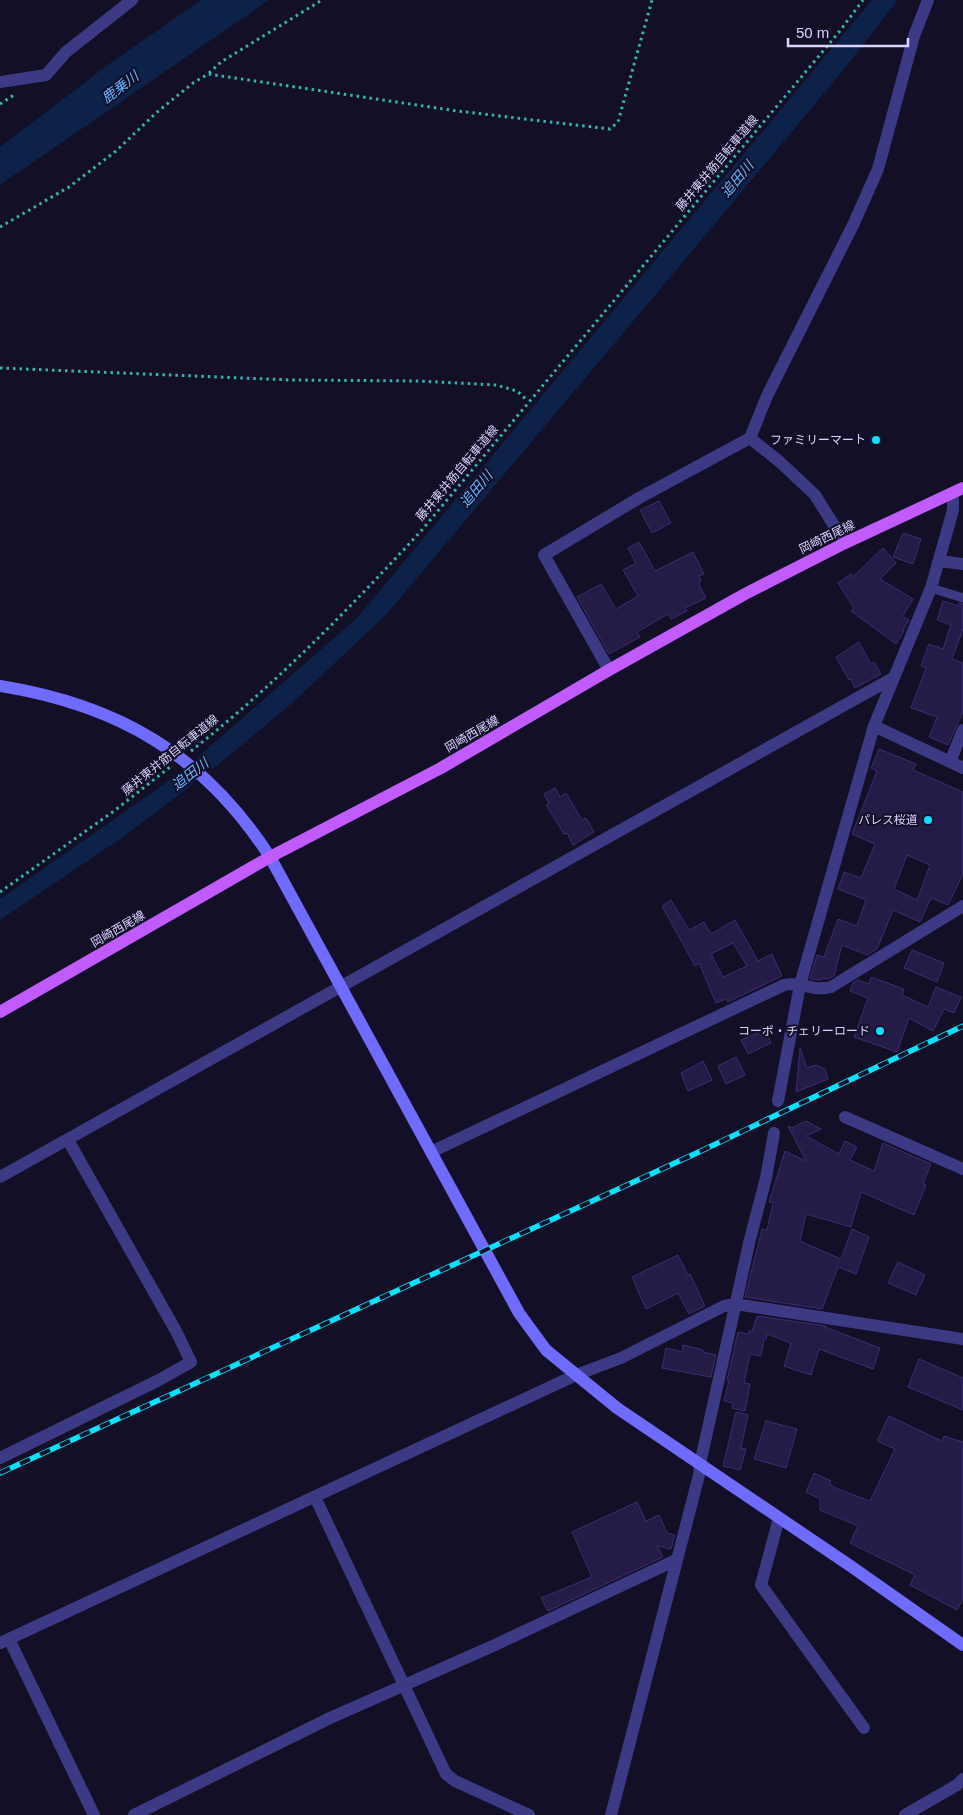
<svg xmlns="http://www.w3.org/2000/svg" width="963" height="1815" viewBox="0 0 963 1815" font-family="Helvetica,'Noto Sans JP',sans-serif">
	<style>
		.water { fill: #0c2248 }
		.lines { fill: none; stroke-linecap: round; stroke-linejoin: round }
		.canal { stroke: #0c2248; stroke-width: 16 }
		.building { fill: #241b47; stroke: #3b2d73; fill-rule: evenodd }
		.path { stroke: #2fb8b0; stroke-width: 3; stroke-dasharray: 2.5 4; stroke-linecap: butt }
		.lane { stroke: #3d3a85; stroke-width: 9 }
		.street { stroke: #3d3a85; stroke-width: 12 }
		.secondary { stroke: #6f6bff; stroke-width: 12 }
		.primary { stroke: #c25bff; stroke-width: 12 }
		.rail-casing { stroke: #00e5ff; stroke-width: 5.5 }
		.rail { stroke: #130f26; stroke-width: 4; stroke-dasharray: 11; stroke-linecap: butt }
		.poi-dot { fill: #00e5ff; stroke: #130f26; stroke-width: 2 }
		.labels { text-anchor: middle; stroke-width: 4; stroke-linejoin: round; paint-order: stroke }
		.street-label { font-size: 12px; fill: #d9d4ff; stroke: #130f26 }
		.poi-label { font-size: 12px; fill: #d9d4ff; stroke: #130f26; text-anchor: end }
		.water-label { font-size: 14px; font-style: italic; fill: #62b6ff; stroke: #130f26 }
	</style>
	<rect width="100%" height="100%" fill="#130f26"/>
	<!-- water -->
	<path class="water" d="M201,0H269L0,185V147L109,64Z
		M872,0H898L840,74L688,256L385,616L291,704L213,769L199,756L357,618Z
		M180,773L193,784L123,837L0,920V899Z"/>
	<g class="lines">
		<!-- canal -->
		<path class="canal" d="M169,791L222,749"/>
	</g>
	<!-- building -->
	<path class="building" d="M659,501L671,523L652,533L640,510Z
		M903,533L921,539L913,564L893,557Z
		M639,542L655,571L693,552L704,574L699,576L701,581L698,583L706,598L685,608L687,611L671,619L668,614L637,632L640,637L609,654L577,597L601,584L616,609L638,596L623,570L636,563L628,548Z
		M883,548L896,563L880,579L913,599L903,616L909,620L903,630L904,631L896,644L851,611L854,608L838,583L851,574L853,577Z
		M943,601L958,606L959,603L963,604V629L952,659L963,663V712L948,745L929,737L937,717L911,708L926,668L921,666L929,644L943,649L951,625L937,620Z
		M859,642L871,664L874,662L881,674L855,688L851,679L849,680L836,657Z
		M879,749L916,764L913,770L963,792V874L948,905L931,898L920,922L893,910L877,949L867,955L842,945L834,976L828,979L823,978L822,980L810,979L817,955L824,957L838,919L857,926L866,900L838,889L844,872L861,878L875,844L852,834L877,771L871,768ZM907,855L930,865L917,900L894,889Z
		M555,788L560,797L566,793L582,820L586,818L594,832L573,845L567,833L564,834L546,805L549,804L544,794Z
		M671,900L689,930L704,922L711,934L735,920L758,961L772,954L782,976L728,1002L726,999L716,1003L699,963L695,966L662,906ZM733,943L747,966L723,977L711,954Z
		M912,950L944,963L937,982L904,968Z
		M871,977L904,989L902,995L928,1007L936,987L961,997L954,1013L944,1009L933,1031L909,1018L897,1052L854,1037L868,998L850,991L853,983L858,980L869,984Z
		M765,1030L771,1043L748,1054L741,1040Z
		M800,1048L807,1068L816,1065L825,1069L828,1079L796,1092Z
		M736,1057L745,1075L726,1084L718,1066Z
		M703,1061L712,1080L688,1091L681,1073Z
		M806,1121L821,1129L806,1136L839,1154L845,1141L857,1147L850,1160L874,1171L883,1143L931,1164L923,1184L926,1185L914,1215L861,1192L851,1227L806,1214L800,1241L841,1259L852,1229L869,1237L856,1274L838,1267L822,1309L745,1297L762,1229L767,1230L773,1203L769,1202L785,1151L806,1161L788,1126L792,1128Z
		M678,1255L688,1275L690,1274L705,1306L689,1314L678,1293L646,1309L632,1277Z
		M898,1262L925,1275L916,1295L888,1283Z
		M757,1316L826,1326L825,1327L880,1348L873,1369L819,1349L811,1375L784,1366L791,1343L767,1334L766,1339H764L761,1356L750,1354L744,1383L750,1384L745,1411L732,1408L733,1403L724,1401L729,1381L727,1380L738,1332L748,1334L749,1331H752Z
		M683,1345L703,1350V1352L716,1355L711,1377L662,1368L666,1348L682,1352Z
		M919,1359L963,1378V1410L908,1387Z
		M736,1412L748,1415L741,1448L746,1449L740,1470L723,1466Z
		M889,1416L942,1441L944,1436L963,1442V1599L957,1610L910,1585L915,1575L850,1543L858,1526L820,1510V1499L806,1492L814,1473L831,1481L829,1484L838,1489L870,1501L895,1449L877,1441Z
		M766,1421L797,1429L786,1468L754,1459Z
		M637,1502L646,1521L659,1515L667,1533L675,1535L671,1549L657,1546L663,1557L548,1611L541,1598L592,1577L572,1532Z"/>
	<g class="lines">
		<!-- path -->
		<path class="path" d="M209,73L221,62L322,0
			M0,104L14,95
			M0,227L69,187L116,151L156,113L193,83L208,74L457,111L610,129L618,122L652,0
			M0,368L291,380L419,381L496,385L517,391L528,401
			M191,751C275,685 349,609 421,531L839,32L863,0
			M0,892L114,811L170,767"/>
		<!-- lane -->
		<path class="lane" d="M931,588L963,598"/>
		<!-- street -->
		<path class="street" d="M0,82L46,75L66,52L132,0
			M750,438L780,462L815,495L845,543
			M939,561L963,564
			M609,670L544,555L639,498L750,438L767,396L854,223L878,169L914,36L928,0
			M874,726L963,768
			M950,762L963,730
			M778,1101L800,985L874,726L931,588L953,510V500L950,494
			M845,1117L963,1169
			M431,1152L784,985C801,981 812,992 831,987L963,906
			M0,1177L893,678
			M0,1458L159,1380L191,1362L176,1331L68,1140
			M315,1497L446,1774L455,1781L529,1815
			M779,1518L761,1585L864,1728
			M9,1639L94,1815
			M0,1643L576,1375L621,1358L724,1306L735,1304L963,1339
			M134,1815L330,1718L495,1645L676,1560
			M611,1815L699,1475L700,1464L750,1239L766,1178L774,1133
			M905,1815L957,1785L963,1779"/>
		<!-- secondary -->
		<path class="secondary" d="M0,686C119,705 204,755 270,857L519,1313L546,1350L617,1408L852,1567L963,1645"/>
		<!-- primary -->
		<path class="primary" d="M0,1012L270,857L441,768L609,670L745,594L845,543L963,488"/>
		<!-- rail casing -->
		<g class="rail-casing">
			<path id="rail" d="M0,1473L701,1151L963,1026"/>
		</g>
		<!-- rail -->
		<use href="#rail" class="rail"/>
	</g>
	<!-- markers -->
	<g class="poi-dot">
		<circle cx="876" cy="440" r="5"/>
		<circle cx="928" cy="820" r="5"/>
		<circle cx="880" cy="1031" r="5"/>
	</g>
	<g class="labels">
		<!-- street labels -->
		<g class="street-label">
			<text transform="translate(717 163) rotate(-50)" y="4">藤井東井筋自転車道線</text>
			<text transform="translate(457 473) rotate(-50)" y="4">藤井東井筋自転車道線</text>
			<text transform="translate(827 537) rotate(-26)" y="4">岡崎西尾線</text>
			<text transform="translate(472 734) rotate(-30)" y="4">岡崎西尾線</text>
			<text transform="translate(170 755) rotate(-39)" y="4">藤井東井筋自転車道線</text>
			<text transform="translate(118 929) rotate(-30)" y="4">岡崎西尾線</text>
		</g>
		<!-- poi labels -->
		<g class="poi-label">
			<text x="866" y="444">ファミリーマート</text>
			<text x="918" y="824">パレス桜道</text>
			<text x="870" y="1035">コーポ・チェリーロード</text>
		</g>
		<!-- water labels -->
		<g class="water-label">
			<text transform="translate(120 87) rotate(-37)" y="5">鹿乗川</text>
			<text transform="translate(737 179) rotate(-50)" y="5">追田川</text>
			<text transform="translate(476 489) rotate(-50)" y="5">追田川</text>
			<text transform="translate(190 774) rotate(-38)" y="5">追田川</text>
		</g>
	</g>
	<!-- scale -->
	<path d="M788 38v8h120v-8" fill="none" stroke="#d9d4ff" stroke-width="2.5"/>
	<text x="796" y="38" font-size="15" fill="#d9d4ff" stroke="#130f26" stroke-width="4" paint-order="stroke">50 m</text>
</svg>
